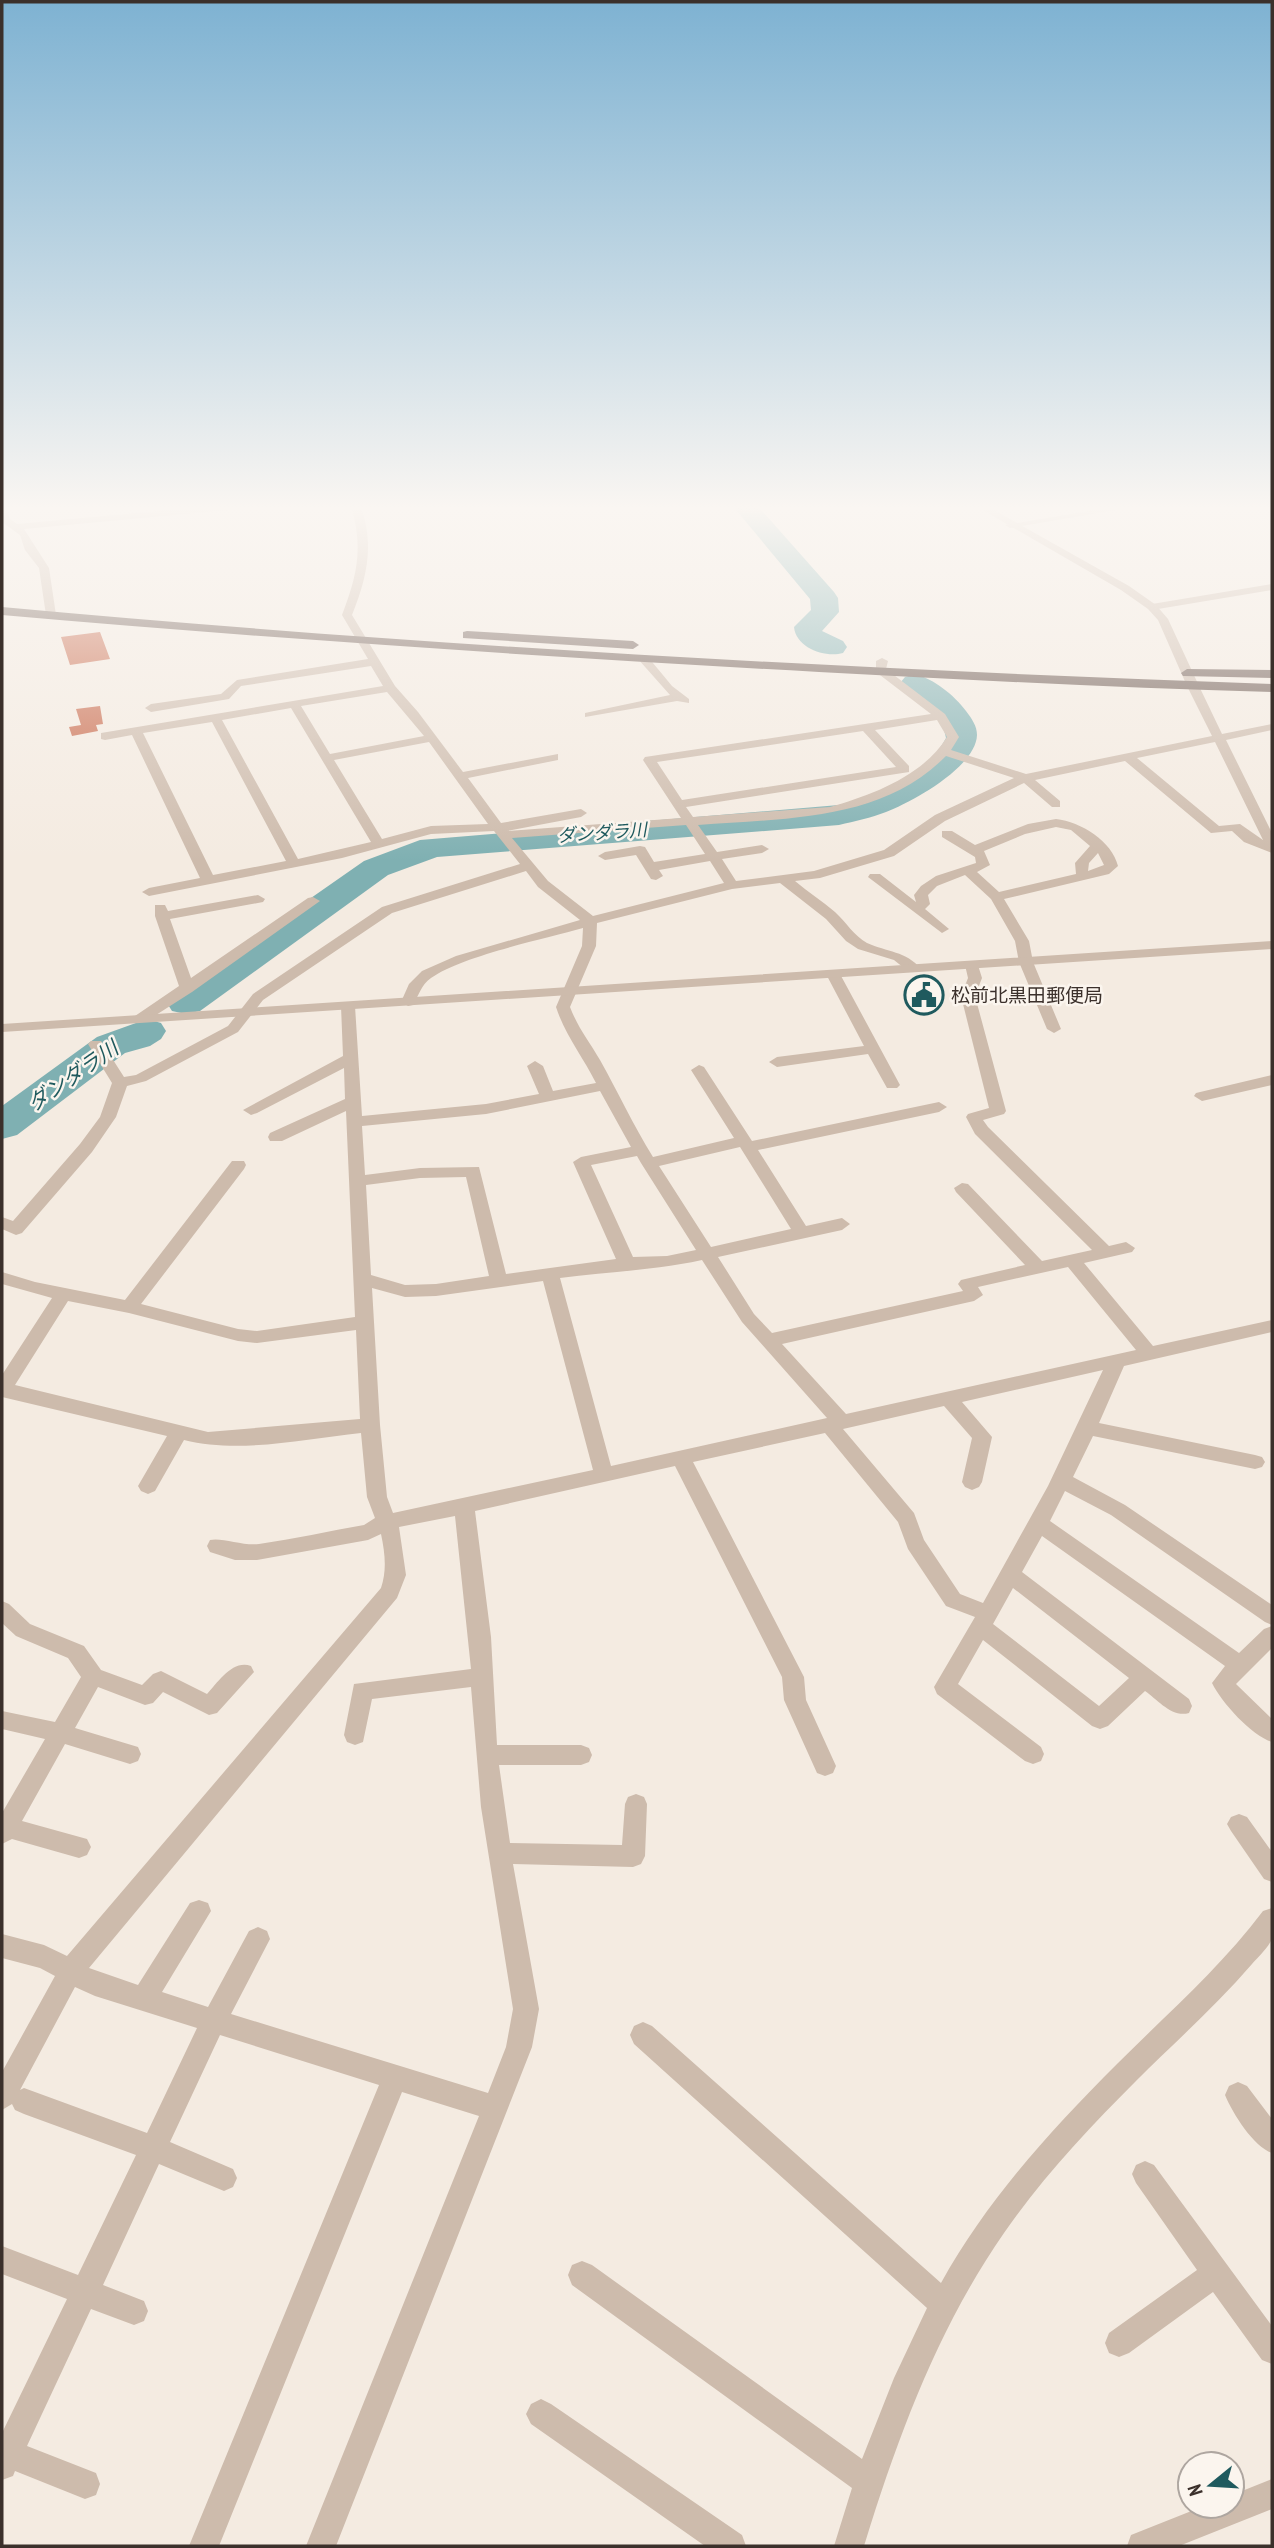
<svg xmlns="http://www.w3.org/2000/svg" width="1274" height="2548" viewBox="0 0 1274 2548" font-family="'PT Sans Narrow','Noto Sans JP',sans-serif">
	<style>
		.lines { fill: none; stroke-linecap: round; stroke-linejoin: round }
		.river { fill: #7fb0b2; fill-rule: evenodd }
		.building { fill: #c8694b }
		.minor { fill: #cdbbac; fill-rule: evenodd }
		.tertiary { fill: #cdbbac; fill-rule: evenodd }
		.trunk { fill: #6c584f; fill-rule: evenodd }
		.labels { text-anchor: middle; stroke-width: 5; stroke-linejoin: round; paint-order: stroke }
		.far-water-label { font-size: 18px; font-style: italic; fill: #1f5a5e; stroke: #fbf5ee }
		.poi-label { font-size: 19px; fill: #3b302b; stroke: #fbf5ee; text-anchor: start }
		.water-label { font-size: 21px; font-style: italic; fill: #1f5a5e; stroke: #fbf5ee }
	</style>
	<rect width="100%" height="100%" fill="#f4ebe1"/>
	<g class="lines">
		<!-- river -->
		<path class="river" d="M732,505H757L834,592L838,598L839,612L822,631L843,641L847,647L843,653C825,658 796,648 794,627L811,610L810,599Z
			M915,674C934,679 954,695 966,711C972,719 977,726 977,735C976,767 912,802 886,812C871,818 855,821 839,825L437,857L388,875L200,1011L186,1014L172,1011L167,1003L172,995L364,861L420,840L839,805C876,796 928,774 946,738L942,721L900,683L905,677Z
			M147,1019L161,1023L166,1031L161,1039L150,1046L125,1053L17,1135L2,1139V1106L97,1037Z"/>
	</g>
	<!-- building -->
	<path class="building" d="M100,632L110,659L70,665L61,637Z
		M100,706L103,724L96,725L98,731L72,736L69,727L81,725L76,709Z"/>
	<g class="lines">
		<!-- minor -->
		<path class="minor" d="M2,505H5L10,519L17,524L224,505H254L249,508L24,529L49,568L56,615L51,618L46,615L39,568L25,550L20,535L2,522Z
			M351,505H360C375,543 367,578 352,615L395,686L418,712L463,772L558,754V760L468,778L501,823L581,809L587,813L581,817L507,831L681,818L643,760L645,757L931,714L876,672V661L882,658L888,661L886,669L945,714L959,737L951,750L1026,774L1212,736L1187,686L1193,683L1199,686L1222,734L1272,724V730L1226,740L1272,833V853L1244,842L1232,831L1211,833L1125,761L1035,780L1060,801V807H1052L1024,783L945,821L894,856L820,878L795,881C808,892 822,901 835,912C846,922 854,936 867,943C887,952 906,951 921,969L919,972H909L894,960L858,949L846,941L826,919L780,883L732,889L597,923L596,946L570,1007C578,1028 589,1041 600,1060C618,1092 633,1125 653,1157L734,1138L691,1070L699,1065L704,1067L752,1141L939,1102L947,1107L939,1112L758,1150L806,1226L842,1218L850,1224L842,1230L718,1257L754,1314L772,1333L963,1291L958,1284L961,1280L1025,1265L956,1192L954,1188L962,1183L968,1184L1042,1261L1092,1250L975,1134L966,1117L968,1114L989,1108L961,996L968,978L965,965L967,962H977L982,978L975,996L1006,1111L1004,1114L983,1120L988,1127L1109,1246L1126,1242L1135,1248L1132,1252L1084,1263L1153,1346L1272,1320V1332L1124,1366L1099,1423L1255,1455L1262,1457L1265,1462L1262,1467L1255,1469L1093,1436L1073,1477L1125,1505L1272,1605V1625L1265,1622L1111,1515L1065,1491L1050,1521L1239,1653L1264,1629L1272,1626V1648L1236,1684L1272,1719V1742C1251,1735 1222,1703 1212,1683L1225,1666L1042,1536L1022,1572L1189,1699L1192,1706L1189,1713C1172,1718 1158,1700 1145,1691L1108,1726L1100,1729L1092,1726L983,1640L958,1684L1041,1747L1044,1754L1041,1761L1033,1764L1025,1761L937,1694L934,1687L975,1617L946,1606L908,1549L898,1522L825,1433L693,1462L804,1677L806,1700L836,1766L833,1773L825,1776L817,1773L784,1700L782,1677L675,1466L475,1511L491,1637L497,1745H581L589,1748L592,1755L589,1762L581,1765H499L510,1843L622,1845L625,1804L628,1797L636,1794L644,1797L647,1804L645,1856L641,1864L633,1867L513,1864L539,2009L532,2047L336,2546H306L479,2116L402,2092L219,2546H189L379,2085L220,2035L170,2142L233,2169L237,2178L233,2187L224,2191L159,2164L103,2285L144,2301L148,2311L144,2321L134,2325L91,2309L27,2446L96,2473L100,2484L96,2495L85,2499L15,2471L13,2476L2,2480V2433L67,2299L2,2274V2246L78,2275L136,2155L24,2114L15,2110L12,2104L2,2110V2072L55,1976L40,1968L2,1958V1934L44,1945L67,1956L381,1588C387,1570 385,1553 381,1534L368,1540L257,1560H235L210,1552L207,1546L210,1540C221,1537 243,1546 259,1544C294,1539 329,1531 364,1525L375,1518L367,1497L361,1433C304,1439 240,1454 184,1440L155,1491L148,1494L141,1491L138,1486L167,1436L2,1397V1375L52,1298L2,1284V1272L35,1282L125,1300L232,1161H244L246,1165L244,1169L141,1304L238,1329L257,1331L355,1317L346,1111L282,1141H270L268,1137L270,1133L345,1099L344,1068L257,1113L251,1115L243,1110L343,1056L341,1006L348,1002L355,1006L362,1116L486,1104L539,1094L527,1066L535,1061L543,1066L553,1091L596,1083C583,1057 565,1035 556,1007L582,946L583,928C544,939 462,956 431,978C421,985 419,995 413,1005L408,1006L401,1002L409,984L422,971L456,956L580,920L538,887L526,871L392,913L263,1000L238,1032L146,1081L127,1086L116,1117L92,1152L22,1233L16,1235L2,1229V1217L13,1221L80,1144L100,1117L112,1083L88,1044L91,1041H101L124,1077L136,1075L228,1026L253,994L382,907L520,864L494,831L431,834L342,858L149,896L142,892L149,888L200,878L132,735L105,740L101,739V733L383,686L371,666L241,686L229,699L151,712L145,708L151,704L221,694L237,680L368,659L342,615C358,573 363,548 351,505ZM387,692L424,736L330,754L301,706ZM291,708L371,842L298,859L222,720ZM937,720L947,737C923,776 872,795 830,807L693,817L686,807L909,772V766L875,730ZM212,722L286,861L213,875L143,733ZM863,731L896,767L682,800L657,762ZM429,742L488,824L431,826L382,839L334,760ZM1215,742L1263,840L1240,824L1219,826L1137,758ZM946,756L1014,778L935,815L884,850L814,871L736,881L722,859L762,853L769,849L762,845L717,852L698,825C784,818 881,822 946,756ZM686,825L705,854L654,862L645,847L640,846L605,852L598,856L605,860L636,855L651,879L656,880L663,876L659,870L710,861L724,883L593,916L548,881L512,838ZM600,1091L631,1147L581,1157L573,1162L616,1259L506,1274L479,1167L420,1168L365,1175L362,1126L486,1114ZM740,1147L791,1229L711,1247L659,1166ZM637,1156L641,1163L696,1250L667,1256L633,1257L591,1165ZM466,1177L489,1276L436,1284L405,1285L371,1275L366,1185L420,1178ZM702,1260L742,1322L827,1418L611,1466L560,1278C607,1272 656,1270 702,1260ZM1068,1267L1136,1350L846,1414L782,1344L974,1301L983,1295L978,1287ZM543,1281L593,1470L393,1513L387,1497L380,1425L372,1288L405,1297L436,1296ZM68,1301L129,1313L238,1341L257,1343L356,1330L360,1419L208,1432L15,1385ZM1103,1370L1048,1486L983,1603L960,1594L924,1540L914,1513L843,1429L944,1406L972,1438L962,1482L965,1487L972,1490L979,1487L982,1482L992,1437L962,1402ZM455,1516L471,1669L354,1684L344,1735L347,1742L355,1745L363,1742L372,1699L471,1687L481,1807L513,2009L506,2047L488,2093L231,2014L270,1939L267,1931L258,1927L249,1931L208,2007L162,1992L211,1911L208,1903L199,1900L190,1903L138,1985L89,1968L397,1598L406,1575L399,1527ZM1013,1588L1129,1678L1099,1706L993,1624ZM75,1987L95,1996L197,2028L147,2133L24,2088L20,2090Z
			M1124,505H1145L1010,528L1005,525Z
			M1272,584V590L1152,610L1147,607L1152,604Z
			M644,656L648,657L672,686L689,699V703L677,701L585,717V713L670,695L638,659Z
			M1056,819C1081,822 1112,841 1118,866L1109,874L1004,899L1029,941L1033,962L1061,1029L1054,1033L1047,1029L1019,962L1015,941L991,899L965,875L937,886L928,895L930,904L925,909L949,929L942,933L868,877L870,874H880L916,902L914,895L921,886L936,876L976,863L975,857L942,837V831H952L975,845L1028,824ZM1056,827L1071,830L1090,846L1075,863L1076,874L999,892L977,872L990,865L984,851L1025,834ZM1098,853L1104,865L1088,871L1089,863Z
			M258,895L265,899L263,902L170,919L191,978L308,898L313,897L320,901L192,992L145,1022H135L133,1019L135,1016L179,986L155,916V905H165L168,911Z
			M833,970L840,974L900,1085L897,1088H887L868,1054L777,1067L769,1062L777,1057L864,1046L826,974Z
			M1272,1075V1085L1202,1101L1194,1096L1196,1093Z
			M2,1601L9,1604L30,1624L84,1646L101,1670L142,1685L153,1674L161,1671L207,1694C218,1682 233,1659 251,1666L254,1672L217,1713L209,1715L163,1692L153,1703L145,1705L98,1687L75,1728L138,1747L141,1754L138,1761L130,1764L65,1744L22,1821L87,1839L91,1847L87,1855L79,1858L12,1839L2,1844V1813L45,1739L2,1729V1711L55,1722L81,1677L68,1658L16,1636L2,1623Z
			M1239,1814L1247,1817L1272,1852V1882L1264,1879L1231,1831L1227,1824L1231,1817Z
			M1272,1908C1272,1916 1274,1931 1272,1939C1268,1948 1258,1957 1252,1964C1216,2006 1175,2042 1136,2081C1089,2128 1042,2178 1004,2233C938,2328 898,2436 864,2546H834L852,2488L572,2285L568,2275L572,2265L582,2261L592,2265L862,2459L894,2378L927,2308L634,2044L630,2035L634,2026L643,2022L652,2026L941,2283C987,2200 1050,2131 1117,2064C1167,2014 1220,1968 1263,1911Z
			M1238,2082L1247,2086L1272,2119V2153C1253,2146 1233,2114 1225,2095L1229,2086Z
			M1145,2161L1154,2165L1272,2326V2364L1262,2360L1213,2292L1129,2353L1119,2357L1109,2353L1105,2343L1109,2333L1197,2270L1136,2183L1132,2174L1136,2165Z
			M541,2399L551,2404L742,2535L746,2546H705L531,2424L526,2414L531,2404Z
			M1272,2479V2509L1179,2546H1127L1131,2535L1204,2506H1232V2495Z"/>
		<!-- tertiary -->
		<path class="tertiary" d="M974,505H985L1129,586L1156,605L1168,619L1199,686L1197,688L1187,686L1158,620L1148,609L1121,590Z
			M1272,941V949L2,1032V1024Z"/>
		<!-- trunk -->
		<path class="trunk" d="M2,607C424,646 848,669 1272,684V692C1121,688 970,680 819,672C546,657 274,639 2,615Z
			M467,631L633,641L639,645L633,649L463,638V632Z
			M1187,669L1272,670V678L1183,676L1181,673Z"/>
	</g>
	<!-- sky -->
	<linearGradient id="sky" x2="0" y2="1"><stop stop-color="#7eb2d2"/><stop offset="0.59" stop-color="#faf6f2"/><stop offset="1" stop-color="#faf6f2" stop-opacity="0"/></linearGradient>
	<rect width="1274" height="861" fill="url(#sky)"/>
	<!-- icons -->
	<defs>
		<g id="civic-ring" transform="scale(2.0125)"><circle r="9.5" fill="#fbf5ee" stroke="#1f5a5e" stroke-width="1.5"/><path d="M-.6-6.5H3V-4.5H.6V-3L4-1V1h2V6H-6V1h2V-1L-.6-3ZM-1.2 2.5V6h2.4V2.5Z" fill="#1f5a5e"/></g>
	</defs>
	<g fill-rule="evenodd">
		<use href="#civic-ring" x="924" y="995"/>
	</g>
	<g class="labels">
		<!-- far-water labels -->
		<g class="far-water-label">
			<text transform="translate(602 833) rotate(-4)" y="6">ダンダラ川</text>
		</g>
		<!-- poi labels -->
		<g class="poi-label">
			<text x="951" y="1002">松前北黒田郵便局</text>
		</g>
		<!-- water labels -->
		<g class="water-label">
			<text transform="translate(73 1076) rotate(-35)" y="7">ダンダラ川</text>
		</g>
	</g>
	<!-- border -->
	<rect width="1274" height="2548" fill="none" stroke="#3b302b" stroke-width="7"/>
	<!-- north arrow -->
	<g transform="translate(1211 2485) rotate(252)"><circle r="33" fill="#fbf5ee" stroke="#aea6a0" stroke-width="2"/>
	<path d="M0-5L12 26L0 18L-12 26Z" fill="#1f5a5e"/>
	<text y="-10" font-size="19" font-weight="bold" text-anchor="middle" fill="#3b302b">N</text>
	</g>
</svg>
